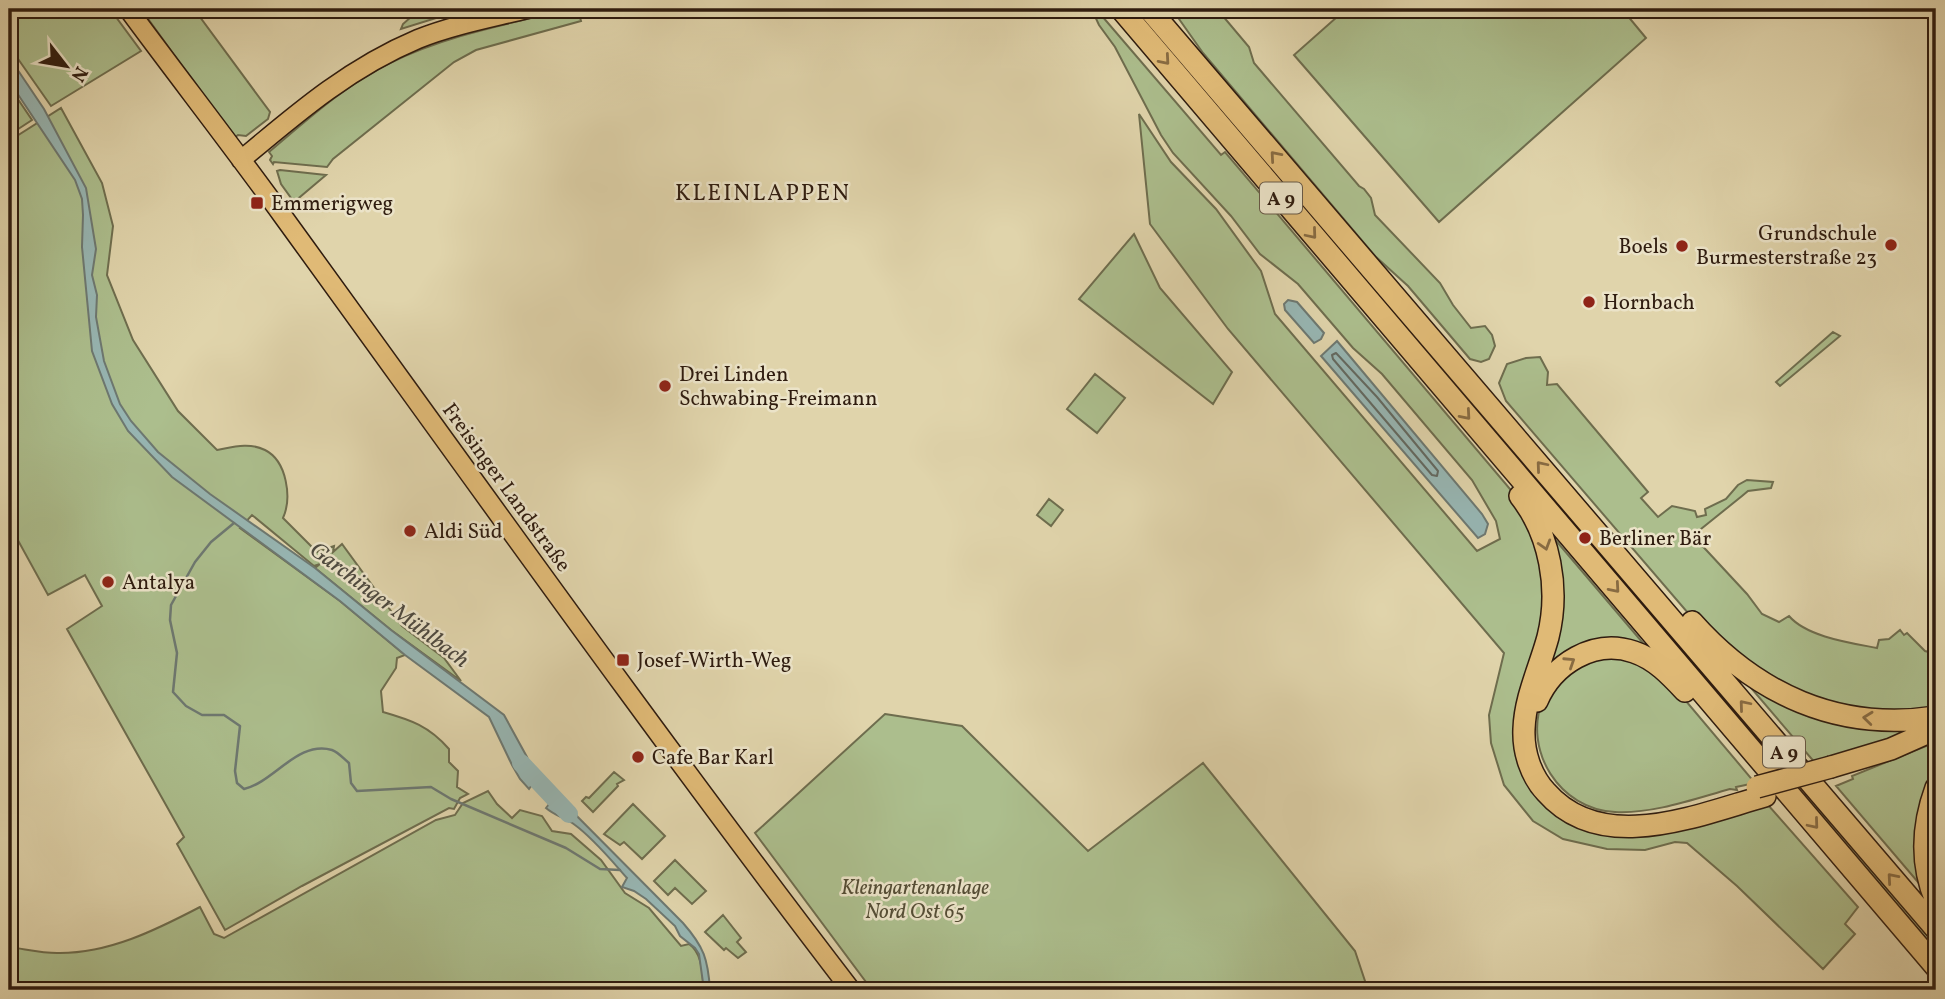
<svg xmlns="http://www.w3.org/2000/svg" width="1945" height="999" viewBox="0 0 1945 999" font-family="Vollkorn,serif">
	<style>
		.green { fill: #acbe8d; stroke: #6e6d4e; stroke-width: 2 }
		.water { fill: #97b6b3; stroke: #6d7871; stroke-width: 2 }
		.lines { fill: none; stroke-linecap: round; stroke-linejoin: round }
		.shore { stroke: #636961; stroke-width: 2 }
		.stream { stroke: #6d7871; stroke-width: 2.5 }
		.river { stroke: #97b6b3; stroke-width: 18 }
		.major-casing { stroke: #2f1c0f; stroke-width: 21 }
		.highway-casing { stroke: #2f1c0f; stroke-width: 24 }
		.major { stroke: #e0ba76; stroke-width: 18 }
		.highway { stroke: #e0ba76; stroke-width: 21 }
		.highway-bridge-casing { stroke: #2f1c0f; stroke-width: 24; stroke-linecap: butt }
		.highway-bridge { stroke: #e0ba76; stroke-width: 21 }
		.oneway { stroke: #886b42 }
		.poi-dot { fill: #8f2418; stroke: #ebe3c8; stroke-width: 2.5 }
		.labels { text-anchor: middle; stroke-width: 5; stroke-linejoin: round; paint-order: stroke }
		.shield { fill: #ebe3c8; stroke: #675846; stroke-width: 2 }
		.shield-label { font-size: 19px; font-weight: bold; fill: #2f1c0f }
		.poi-label { font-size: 21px; fill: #2f1c0f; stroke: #ebe3c8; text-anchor: start }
		.street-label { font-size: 21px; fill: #2f1c0f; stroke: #ebe3c8 }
		.park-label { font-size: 21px; font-style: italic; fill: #544d35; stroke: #ebe3c8 }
		.neighbourhood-label { font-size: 23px; letter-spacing: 2px; fill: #2f1c0f; stroke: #ebe3c8 }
		.water-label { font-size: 23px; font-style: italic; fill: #4e4a40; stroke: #ebe3c8 }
	</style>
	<rect width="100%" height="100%" fill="#e0d4ab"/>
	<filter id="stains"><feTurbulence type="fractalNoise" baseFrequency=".00286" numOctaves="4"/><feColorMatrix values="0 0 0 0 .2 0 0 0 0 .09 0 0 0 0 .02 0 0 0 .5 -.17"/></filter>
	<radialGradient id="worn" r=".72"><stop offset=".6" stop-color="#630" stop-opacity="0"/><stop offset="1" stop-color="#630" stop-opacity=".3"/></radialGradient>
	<!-- green -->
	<path class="green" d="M11,9H110L141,51L51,106L9,46V10Z
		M141,9H194L270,112L268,119L246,136L238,135L234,138Z
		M420,9H465L401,29L403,24Z
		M569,9L570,12L579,14L581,21L476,50L454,62L333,159L327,167L274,162L273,164L270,160L272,156L269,152C307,120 345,85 390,63C446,35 509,24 569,9Z
		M1088,9H1096L1221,155L1225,152L1521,502L1548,579L1521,745L1581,822L1769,806L1858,907L1845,924L1855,934L1823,969L1737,886L1687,843L1675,842L1645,850L1607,849L1563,839L1533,821L1504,785L1491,743L1489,715L1504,653L1228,329L1150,224L1139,114L1171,162L1216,209L1261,271L1275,314L1477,551L1500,539L1496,521L1472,480L1382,374L1353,348L1298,284L1260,254L1231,216L1173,153L1161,135L1115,47L1099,25L1093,12H1090Z
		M1132,9H1137L1163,39L1789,772L1783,774Z
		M1172,9H1217L1249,47L1254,63L1359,186L1364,189L1371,198L1375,215L1440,283L1453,305L1471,328L1485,326L1492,335L1495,346L1489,359L1481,362L1470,359L1408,286L1375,256L1203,53Z
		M1346,9H1622L1646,38L1439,222L1294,55Z
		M9,86L32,120L9,135Z
		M61,108L102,183L113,226L107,275L133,340L178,411L217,450C233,447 249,442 265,450C287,461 292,498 283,518L317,552L334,546L333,552L342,544L402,626L444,658L461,681L391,630L315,568L320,564L314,566L252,515L240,528L340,601L405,655L397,658L396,668L381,691L383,712C411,720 429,726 449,749V762L458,771L457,787L468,794L460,798L454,809L449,808L302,886L225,930L177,844L184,837L67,629L102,606L85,575L48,595L9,524V141Z
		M280,170L326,175L294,202L281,184L277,171Z
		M1134,234L1160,288L1232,372L1213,404L1079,299Z
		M1833,332L1840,336L1780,386L1776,382Z
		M1540,357L1548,372L1547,385L1557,384L1648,492L1641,498L1658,517L1672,506L1695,511L1697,517L1706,515L1705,509L1726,499L1738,485L1747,480L1773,482L1771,488L1748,491L1742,496L1696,533V539L1747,594L1762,614L1779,622L1789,616C1807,637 1851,643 1877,648L1879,640L1889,639L1900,630L1904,635L1907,633L1925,651L1936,654V712L1898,716L1793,695L1694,620L1506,401L1499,383L1507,364L1526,358Z
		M1095,374L1125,398L1097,433L1067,409Z
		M1049,499L1063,510L1051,526L1037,515Z
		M1547,530L1654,656L1642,650L1550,670Z
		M1627,655L1670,682L1755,783L1736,787L1737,790L1730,789C1694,799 1653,814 1615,812C1560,810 1522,750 1543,699C1549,685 1568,671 1579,660Z
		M1746,682L1762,688L1936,723L1816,764Z
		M885,714L962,726L1088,851L1203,763L1355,951L1368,990H872L755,833Z
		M1936,742V776L1932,784L1923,888L1836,786L1853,779L1852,776Z
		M614,772L624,780L617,784L618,786L593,812L582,801L586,797L589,798Z
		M488,791L497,804L512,818L520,810L542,816L552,831L571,834L601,860L625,893L649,908L681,946L689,944C703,954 702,974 704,990H9V947C25,949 41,953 57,953C108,954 156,930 200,907L214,934L224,938L436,820L455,815L463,803Z
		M1807,794L1934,942L1930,945L1801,796Z
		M633,804L665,836L642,859L624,842L620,845L604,834Z
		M675,860L706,891L692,904L675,888L668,895L654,881Z
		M723,915L741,938L737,942L746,952L738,958L726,948L724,950L705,932Z"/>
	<!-- water -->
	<path class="water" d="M9,57L44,109L86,188L96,249L92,275L97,295L96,317L104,361L120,404L131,421L158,452L210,494L315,568L391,630L504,715L527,757L534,776L537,778L529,789L520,779L512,765L489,717L405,655L340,601L172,477L128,431L112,404L92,351L82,247L83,215L82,199L75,180L9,81Z
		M1288,300L1297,302L1324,333L1321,339L1314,343L1285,310L1284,304Z
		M1337,341L1482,514L1488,524L1485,534L1478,538L1321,356Z
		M556,795L683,923C704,947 708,959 710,990H704L699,954L695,948L680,936L675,926L646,899L634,891L622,887L627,878C611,860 594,839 575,825C566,818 555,816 546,808Z"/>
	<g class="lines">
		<!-- shore -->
		<path class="shore" d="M1336,353L1377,397L1438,471L1437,476L1432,475L1333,359L1332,355Z"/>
		<!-- stream -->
		<path class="stream" d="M234,523L211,542L195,562L171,605L170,620L177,653L173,692L186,706L202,715H224L240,726L235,771L237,783L244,789C274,782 298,740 332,750C338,752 344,759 349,763L351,783L357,791L431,787L451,799L566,848L600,869L620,870"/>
		<!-- river -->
		<path class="river" d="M521,763L569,814
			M9,987L14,990"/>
		<!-- major casing -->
		<g class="major-casing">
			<path id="major" d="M128,9C179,78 232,146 282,215C470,474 656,736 851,990
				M241,160C297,113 349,68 418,39C453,25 491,18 527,9"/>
		</g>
		<!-- highway casing -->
		<g class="highway-casing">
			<path id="highway" d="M1121,9L1936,967
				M1149,9L1936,929
				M1520,496C1550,534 1560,589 1548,637C1540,667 1525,697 1524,729C1523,752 1531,776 1546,792C1602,856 1697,815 1765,796
				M1692,622C1756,694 1838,732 1936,717
				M1537,701C1553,664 1594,638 1634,652C1655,659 1670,675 1685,691
				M1831,767L1891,749L1936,729
				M1936,788C1922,826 1920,863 1936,901"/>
		</g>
		<!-- major -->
		<use href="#major" class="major"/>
		<!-- highway -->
		<use href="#highway" class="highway"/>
		<!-- highway-bridge casing -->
		<g class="highway-bridge-casing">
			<path id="highway-bridge" d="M1757,787L1831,767"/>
		</g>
		<!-- highway-bridge -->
		<use href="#highway-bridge" class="highway-bridge"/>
	</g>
	<!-- one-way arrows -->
	<defs><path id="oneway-chevron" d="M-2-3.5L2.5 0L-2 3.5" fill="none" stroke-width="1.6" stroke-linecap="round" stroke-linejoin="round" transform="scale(1.75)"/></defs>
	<g class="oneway">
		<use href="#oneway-chevron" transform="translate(1165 60) rotate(49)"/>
		<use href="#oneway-chevron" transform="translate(1275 156) rotate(-131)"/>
		<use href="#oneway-chevron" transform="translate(1312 234) rotate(50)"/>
		<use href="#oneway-chevron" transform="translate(1466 415) rotate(49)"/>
		<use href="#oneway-chevron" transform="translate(1541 466) rotate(-130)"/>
		<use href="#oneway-chevron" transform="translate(1545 545) rotate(73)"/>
		<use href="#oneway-chevron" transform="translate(1615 588) rotate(49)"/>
		<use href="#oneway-chevron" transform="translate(1570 662) rotate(-33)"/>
		<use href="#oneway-chevron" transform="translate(1744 705) rotate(-130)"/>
		<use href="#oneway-chevron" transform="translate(1868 718) rotate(-174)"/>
		<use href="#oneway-chevron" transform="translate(1814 824) rotate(50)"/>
		<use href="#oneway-chevron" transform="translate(1892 878) rotate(-131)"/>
	</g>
	<!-- markers -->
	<g class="poi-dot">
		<rect x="250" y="196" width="14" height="14" rx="3.5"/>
		<circle cx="1891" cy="245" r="7"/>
		<circle cx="1682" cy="246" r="7"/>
		<circle cx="1589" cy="302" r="7"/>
		<circle cx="665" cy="386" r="7"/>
		<circle cx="410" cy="531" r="7"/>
		<circle cx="1585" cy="538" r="7"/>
		<circle cx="108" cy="582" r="7"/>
		<rect x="616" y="653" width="14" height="14" rx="3.5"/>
		<circle cx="638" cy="757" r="7"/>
	</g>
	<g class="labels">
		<!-- shield labels -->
		<g class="shield">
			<rect x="1260" y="182.5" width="42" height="31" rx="5"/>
			<rect x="1763" y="736.5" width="42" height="31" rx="5"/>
		</g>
		<g class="shield-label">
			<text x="1281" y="205">A 9</text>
			<text x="1784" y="759">A 9</text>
		</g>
		<!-- poi labels -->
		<g class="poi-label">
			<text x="271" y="210">Emmerigweg</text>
			<text x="1877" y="240" text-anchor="end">Grundschule<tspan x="1877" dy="24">Burmesterstraße 23</tspan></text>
			<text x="1668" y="253" text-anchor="end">Boels</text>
			<text x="1603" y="309">Hornbach</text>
			<text x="679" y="381">Drei Linden<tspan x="679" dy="24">Schwabing-Freimann</tspan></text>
			<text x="424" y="538">Aldi Süd</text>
			<text x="1599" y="545">Berliner Bär</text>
			<text x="122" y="589">Antalya</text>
			<text x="637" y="667">Josef-Wirth-Weg</text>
			<text x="652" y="764">Cafe Bar Karl</text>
		</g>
		<!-- street labels -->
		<g class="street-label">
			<text transform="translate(507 487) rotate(54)" y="7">Freisinger Landstraße</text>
		</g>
		<!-- park labels -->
		<g class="park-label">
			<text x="915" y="894">Kleingartenanlage<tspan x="915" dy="24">Nord Ost 65</tspan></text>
		</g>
		<!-- neighbourhood labels -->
		<g class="neighbourhood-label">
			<text x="763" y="200">KLEINLAPPEN</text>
		</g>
		<!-- water labels -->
		<g class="water-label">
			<text transform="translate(390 604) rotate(37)" y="8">Garchinger Mühlbach</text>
		</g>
	</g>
	<!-- margin -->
	<rect width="1945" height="999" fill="none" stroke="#e0d4ab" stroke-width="35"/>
	<rect x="10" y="10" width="1924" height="978" fill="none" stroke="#2f1c0f" stroke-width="3.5"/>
	<rect x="18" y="18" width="1910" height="964" fill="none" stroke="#2f1c0f" stroke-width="2"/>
	<!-- north arrow -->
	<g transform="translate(66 66) rotate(121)" stroke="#ebe3c8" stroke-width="5" paint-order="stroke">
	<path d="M0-5L12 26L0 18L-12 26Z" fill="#2f1c0f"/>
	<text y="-10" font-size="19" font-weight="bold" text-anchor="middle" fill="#2f1c0f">N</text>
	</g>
	<rect width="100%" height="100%" filter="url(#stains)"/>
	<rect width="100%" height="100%" fill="url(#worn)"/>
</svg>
